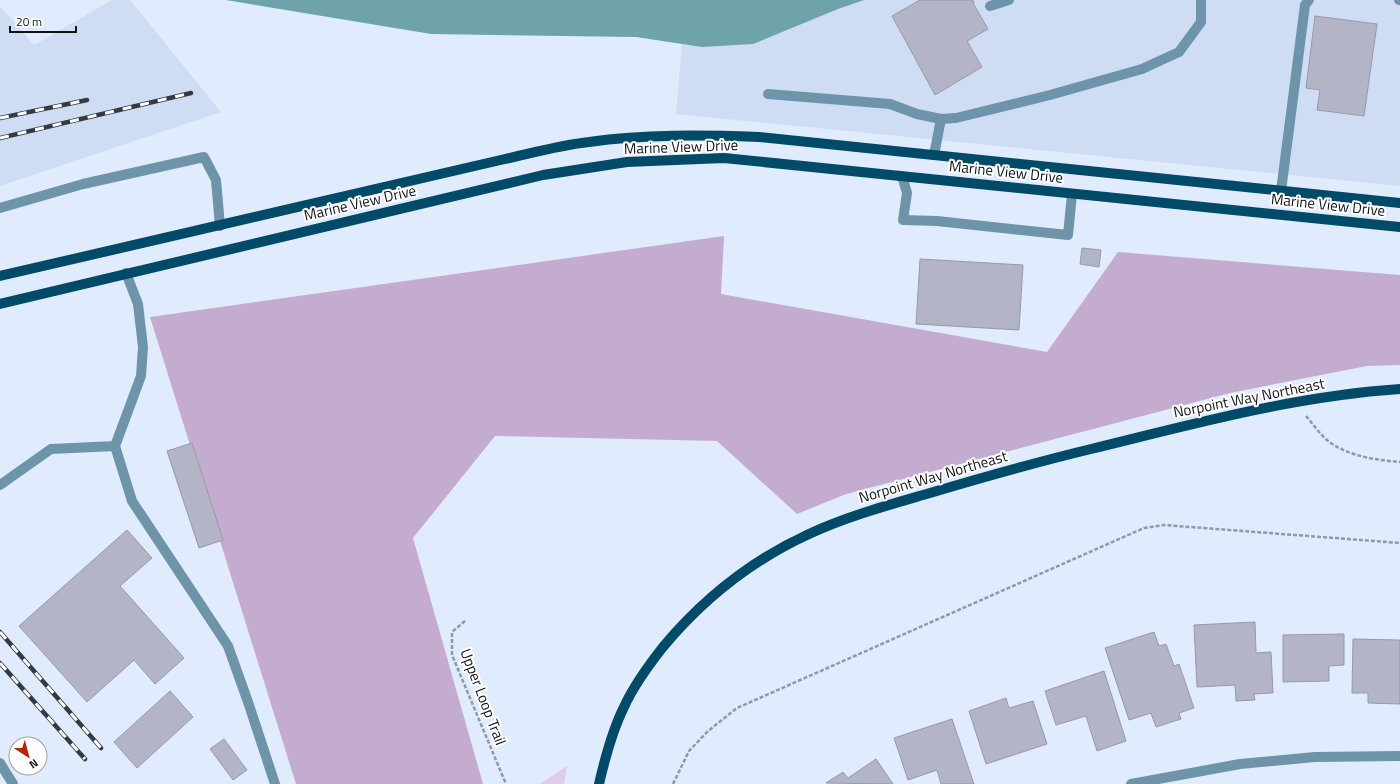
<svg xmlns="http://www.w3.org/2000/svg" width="1400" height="784" viewBox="0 0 1400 784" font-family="'Titillium Web',sans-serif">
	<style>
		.built { fill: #ceddf4 }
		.green { fill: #decce8 }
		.forest { fill: #c4acd1 }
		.water { fill: #6ea3aa }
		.building { fill: #b4b4c7; stroke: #9898aa }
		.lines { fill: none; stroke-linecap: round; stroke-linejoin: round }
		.path { stroke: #9098a5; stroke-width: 2.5; stroke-dasharray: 4 2; stroke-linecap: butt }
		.minor { stroke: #6e94aa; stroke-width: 10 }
		.major { stroke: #024b68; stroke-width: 10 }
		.rail-casing { stroke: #353a42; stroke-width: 4.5 }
		.rail { stroke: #fff; stroke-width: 3; stroke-dasharray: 9; stroke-linecap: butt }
		.labels { text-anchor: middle; stroke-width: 4; stroke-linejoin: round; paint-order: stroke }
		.street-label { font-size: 15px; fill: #0f1318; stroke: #fff }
	</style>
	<rect width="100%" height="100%" fill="#e0ebfd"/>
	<!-- built -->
	<path class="built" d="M112,0H130L221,112L0,186V6L34,45Z
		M864,0H1400V186L676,114L682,44L702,47L838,9Z"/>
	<!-- green -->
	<path class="green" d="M567,766L564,784H540Z"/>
	<!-- forest -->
	<path class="forest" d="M724,236L721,294L1047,352L1118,252L1400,275V365L1367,366L1230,393L846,494L797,514L717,441L495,436L413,538L483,784H296L150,317Z"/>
	<!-- water -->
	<path class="water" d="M226,0H864L838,9L753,44L702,47L636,37L431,34Z"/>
	<!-- building -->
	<path class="building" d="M920,0H973L974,3H973L988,29L967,41L982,67L935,95L892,16Z
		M1315,16L1377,24L1364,116L1317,110L1320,90L1306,88Z
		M1082,248L1101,250L1099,267L1080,264Z
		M920,259L1023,265L1019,330L916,324Z
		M192,443L223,540L199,548L167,451Z
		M127,530L152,558L120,586L184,658L155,684L134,660L87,702L19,626Z
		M1255,622L1256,653L1271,652L1273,693L1254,694L1255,700L1236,701L1235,685L1197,687L1194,625Z
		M1154,632L1159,646L1166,644L1174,666L1179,664L1194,708L1179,713L1181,719L1156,727L1151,713L1129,720L1105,648Z
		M1344,634V665L1329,666V681L1283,682V635Z
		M1353,639L1400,640V704L1368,703V693H1352Z
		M1104,671L1126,741L1097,751L1086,716L1056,725L1045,691Z
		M170,691L193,717L137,768L114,742Z
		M1006,698L1009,708L1033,701L1047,744L986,764L969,711Z
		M952,719L974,784H941L937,770L908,780L894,738Z
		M224,739L247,770L233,780L210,749Z
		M876,759L893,784L826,783L843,772L848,778Z"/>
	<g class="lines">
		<!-- path -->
		<path class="path" d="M1306,416C1313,424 1319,433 1327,440C1346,456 1376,460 1400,462
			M465,621L452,632V655L506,784
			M673,784L689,751L708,731L737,708L1144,528L1164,525L1400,543"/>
		<!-- minor -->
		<path class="minor" d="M1399,0H1400
			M990,6L1009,0
			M768,94L890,104L917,114L941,119L956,118L1050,95L1142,69L1179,52L1201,22V0
			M934,155L941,119
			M902,176L907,193L903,220L937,221L1068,235L1072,194
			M1281,191L1305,5L1309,0
			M0,208L83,184L204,157L216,180L220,226
			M126,273L138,304L143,347L141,376L115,446L132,501L228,646L248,702L275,784
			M0,485L51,449L115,446
			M0,763L13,784
			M1131,784L1240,764L1315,757L1400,756"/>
		<!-- major -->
		<path class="major" d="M0,276L505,159C532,153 561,145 589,142C645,134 702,135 759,137L1400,203
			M0,304L543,175L627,162L724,158L1400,227
			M599,784C605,758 612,731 624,707C634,685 648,666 663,647C704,598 750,561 809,534C848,516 889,505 930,493C984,477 1037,462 1091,449C1193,424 1295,396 1400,389"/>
		<!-- rail casing -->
		<g class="rail-casing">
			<path id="rail" d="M0,118L87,100
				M0,138L191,93
				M0,632L101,748
				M0,663L85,759"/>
		</g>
		<!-- rail -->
		<use href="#rail" class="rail"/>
	</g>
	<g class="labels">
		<!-- street labels -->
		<g class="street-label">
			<text transform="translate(681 147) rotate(-2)" y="5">Marine View Drive</text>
			<text transform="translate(1006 172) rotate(6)" y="5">Marine View Drive</text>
			<text transform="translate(360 203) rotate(-13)" y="5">Marine View Drive</text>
			<text transform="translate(1328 205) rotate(6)" y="5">Marine View Drive</text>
			<text transform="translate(1249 398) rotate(-11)" y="5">Norpoint Way Northeast</text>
			<text transform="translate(933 477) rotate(-16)" y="5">Norpoint Way Northeast</text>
			<text transform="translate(483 697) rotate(69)" y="5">Upper Loop Trail</text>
		</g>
	</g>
	<!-- north arrow -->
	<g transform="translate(28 756) rotate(144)"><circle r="19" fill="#ffffff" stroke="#9fa1a3"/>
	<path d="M0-3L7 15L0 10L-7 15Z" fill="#b32706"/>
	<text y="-6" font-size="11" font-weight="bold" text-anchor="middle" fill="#0f1318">N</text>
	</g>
	<!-- scale -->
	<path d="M10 26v6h66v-6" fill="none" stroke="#0f1318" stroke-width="2"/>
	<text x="16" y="26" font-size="12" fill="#0f1318" stroke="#ffffff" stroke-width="3" paint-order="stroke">20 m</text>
</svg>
